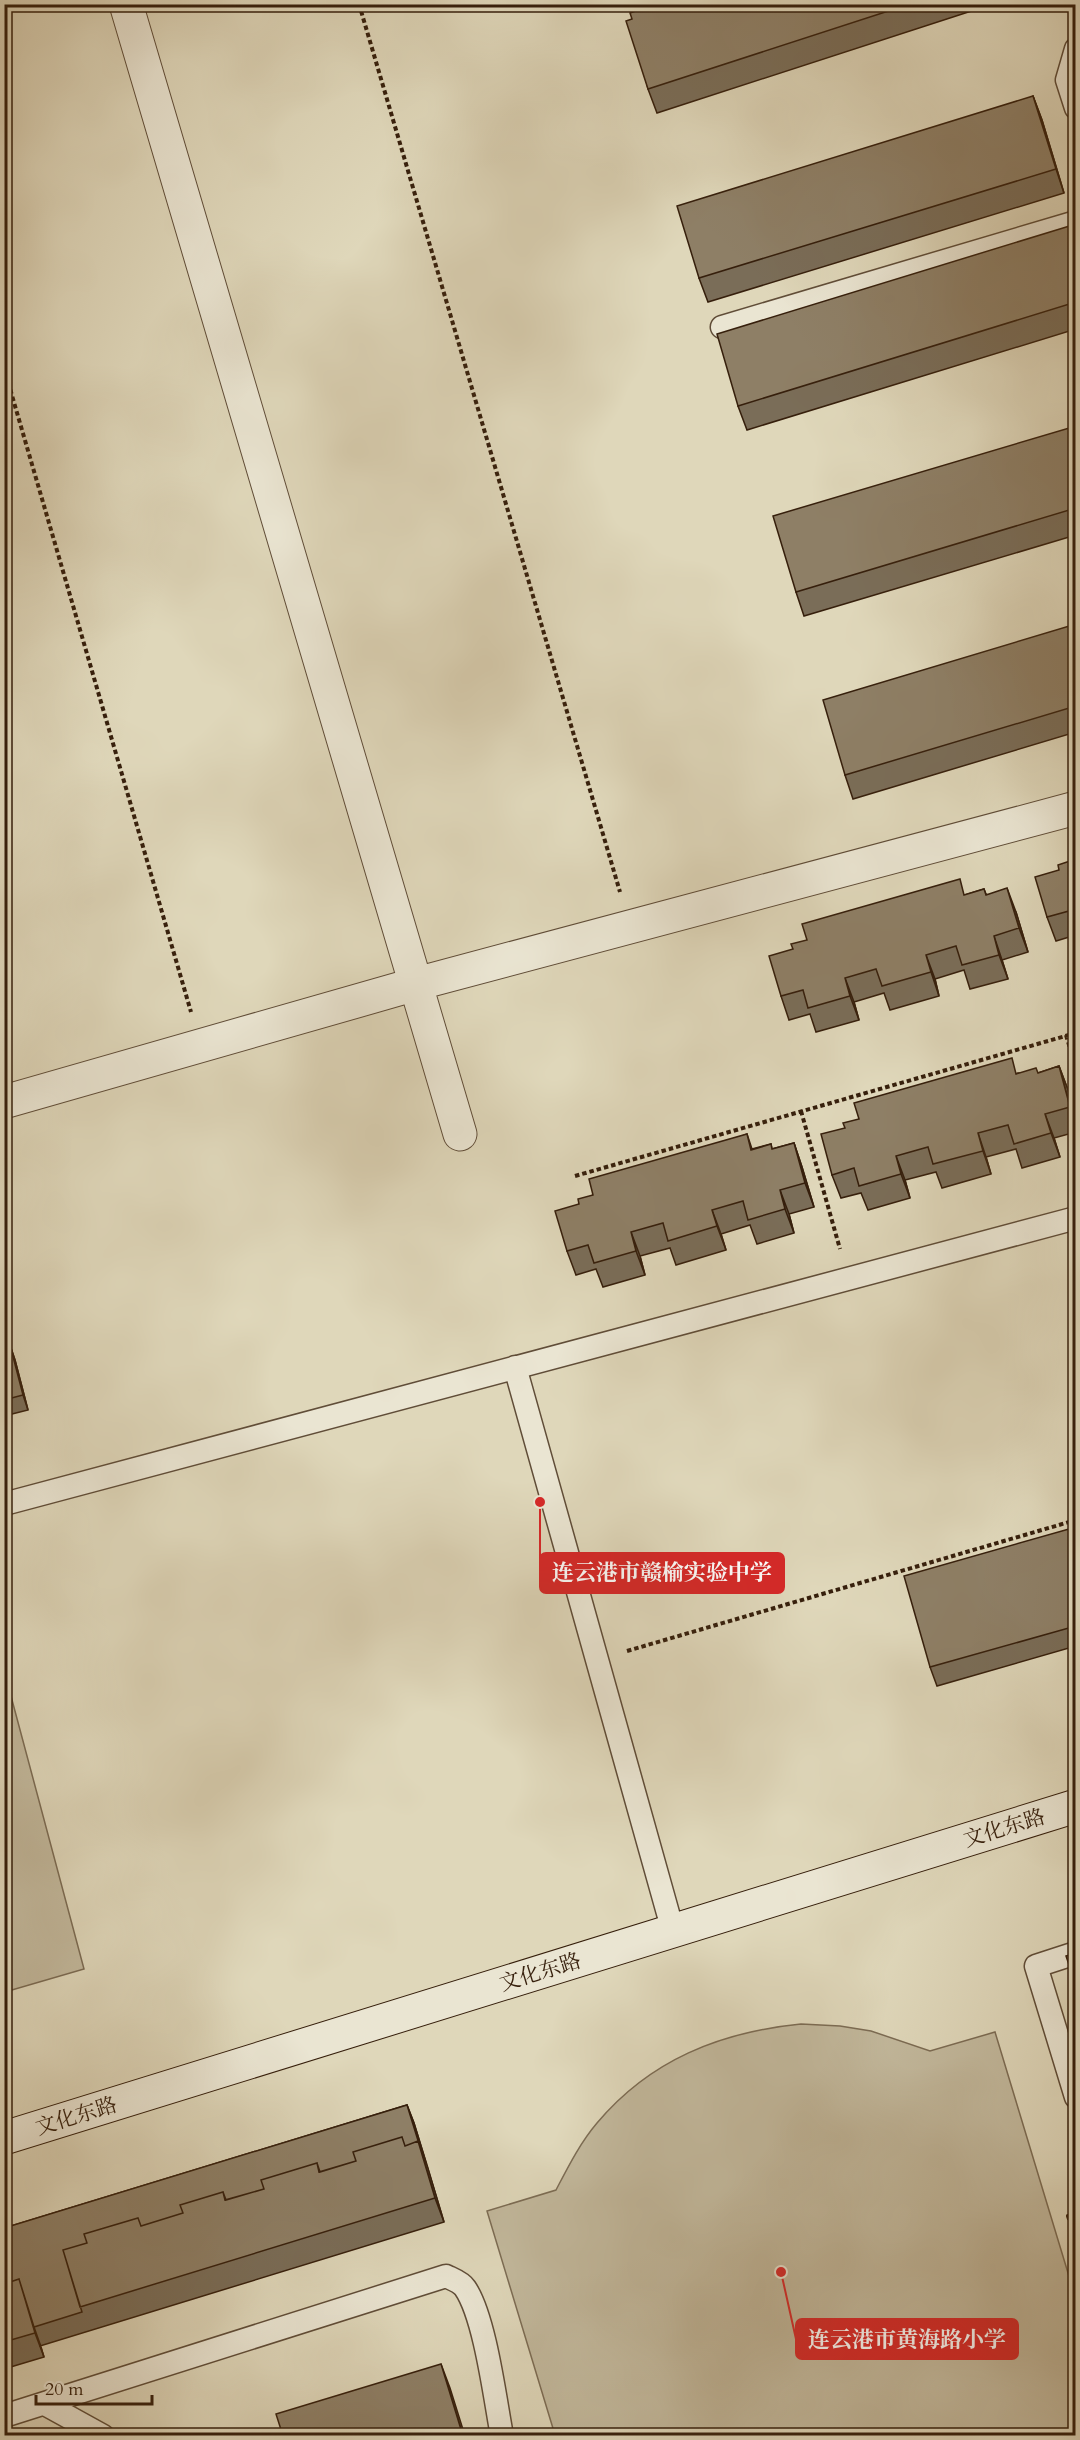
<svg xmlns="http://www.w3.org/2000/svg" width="1080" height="2440" viewBox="0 0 1080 2440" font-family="Cardo,'Noto Serif SC',serif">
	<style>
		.green { fill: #c2b89c; stroke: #7c6c54; stroke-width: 1.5 }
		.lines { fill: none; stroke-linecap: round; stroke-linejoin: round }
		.lane-casing { stroke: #604d38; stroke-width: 25 }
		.street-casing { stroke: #604d38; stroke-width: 35 }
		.secondary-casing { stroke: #361f0c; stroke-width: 35 }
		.path { stroke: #361f0c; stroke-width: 4; stroke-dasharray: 4.5 3; stroke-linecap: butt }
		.lane { stroke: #eae5d2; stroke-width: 22 }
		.street { stroke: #eae5d2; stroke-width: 33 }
		.secondary { stroke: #eae5d2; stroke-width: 33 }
		.wall { fill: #7a6d58; stroke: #361f0c; stroke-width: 1.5 }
		.shaded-wall { fill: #635947; stroke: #361f0c; stroke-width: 1.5 }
		.building { fill: #8e7f66; stroke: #361f0c; stroke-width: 1.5 }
		.labels { text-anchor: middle; stroke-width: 4.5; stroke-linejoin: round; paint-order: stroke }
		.street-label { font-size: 21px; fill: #361f0c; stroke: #eae5d2 }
		.leader { fill: none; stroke: #d62828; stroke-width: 2 }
		.callout-dot { fill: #d62828; stroke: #eae5d2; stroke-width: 2 }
		.callout { fill: #d62828; stroke: #d62828; stroke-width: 2 }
		.callout-label { font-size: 22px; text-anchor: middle; font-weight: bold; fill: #fff }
	</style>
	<rect width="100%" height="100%" fill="#dfd7ba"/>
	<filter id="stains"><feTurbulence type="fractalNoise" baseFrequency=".00333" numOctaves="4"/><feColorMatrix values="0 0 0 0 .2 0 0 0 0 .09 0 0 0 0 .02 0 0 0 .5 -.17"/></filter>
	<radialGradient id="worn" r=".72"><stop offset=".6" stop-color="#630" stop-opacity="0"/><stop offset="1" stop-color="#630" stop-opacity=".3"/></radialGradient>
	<!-- green -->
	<path class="green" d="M4,1670L84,1969L5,1992H4Z
		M801,2024L840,2026L871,2031L930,2051L995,2032L1075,2296V2435H555L487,2211L556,2190C568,2167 580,2143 597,2123C650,2060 720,2032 801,2024Z"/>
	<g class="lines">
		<!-- lane casing -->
		<g class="lane-casing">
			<path id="lane" d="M1076,49L1067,80L1076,108
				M722,327L1076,222
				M515,1367L673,1931
				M4,1504L1076,1218
				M1076,1953L1036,1966L1076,2097
				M45,2404L103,2436
				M4,2416L446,2276C452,2279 461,2282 465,2288C485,2317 495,2399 502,2436"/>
		</g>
		<!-- street casing -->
		<g class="street-casing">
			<path id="street" d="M126,4L460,1134
				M4,1102L416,984L1076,808"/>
		</g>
		<!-- secondary casing -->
		<g class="secondary-casing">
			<path id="secondary" d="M4,2138L1076,1806"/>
		</g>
		<!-- path -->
		<path class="path" d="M359,4L620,892
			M4,368L191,1012
			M1066,1035L1076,1068
			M801,1111L840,1249
			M575,1176L1076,1033
			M627,1651L1076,1520
			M1076,2214L1068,2216L1076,2240"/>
		<!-- lane -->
		<use href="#lane" class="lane"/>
		<!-- street -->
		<use href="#street" class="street"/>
		<!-- secondary -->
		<use href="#secondary" class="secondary"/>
	</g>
	<!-- wall -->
	<path class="wall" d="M655,4H993L657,113L648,89L632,19Z
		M1033,96L1042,120L1064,193L708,302L699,278Z
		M1076,224V329L747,430L738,406Z
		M1076,426V535L804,616L796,592Z
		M1076,624V732L853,799L845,775Z
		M1076,844V935L1056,941L1047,917L1059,870L1073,860Z
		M984,889L986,894L1016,912L1028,952L1002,960L1008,979L970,989L964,970L935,979L939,996L890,1010L884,993L854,1002L859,1020L816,1032L810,1014L789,1020L781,996L793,949Z
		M1059,1066L1068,1090L1076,1118V1132L1054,1138L1060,1157L1022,1168L1016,1149L986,1157L991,1174L942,1188L936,1172L905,1180L910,1198L868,1210L861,1193L841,1198L832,1175L845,1128L1018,1073H1038Z
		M747,1134L752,1149L771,1144L772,1149L794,1143L802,1167L814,1207L789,1214L794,1233L757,1244L750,1225L721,1234L726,1250L676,1265L670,1248L640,1256L645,1275L603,1287L596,1269L576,1275L567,1251L579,1204L593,1195Z
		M10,1345L15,1360L28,1410L4,1416V1347Z
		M1076,1527V1646L937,1686L930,1667Z
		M407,2105L414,2123L444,2222L40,2346V2344L44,2357L4,2369V2228Z"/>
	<!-- shaded-wall -->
	<path class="shaded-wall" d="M1033,96L1042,120L1064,193L1056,169Z
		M1007,888L1016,912L1028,952L1019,928Z
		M994,936L1002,960L1008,979L999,955Z
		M926,955L935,979L939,996L931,972Z
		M845,978L854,1002L859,1020L850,996Z
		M1059,1066L1068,1090L1076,1118V1121L1070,1107Z
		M1045,1114L1054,1138L1060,1157L1051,1133Z
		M978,1133L986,1157L991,1174L983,1151Z
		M794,1143L802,1167L814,1207L805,1183Z
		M896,1156L905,1180L910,1198L901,1174Z
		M780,1190L789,1214L794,1233L785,1209Z
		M712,1210L721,1234L726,1250L717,1226Z
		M631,1232L640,1256L645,1275L636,1251Z
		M10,1345L15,1360L28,1410L23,1395Z
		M407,2105L414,2123L427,2165L420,2147Z
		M418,2141L427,2165L444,2222L435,2198Z
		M34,2327L40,2344L44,2357L35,2333Z
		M441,2364L450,2388L465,2436H463Z"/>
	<!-- building -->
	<path class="building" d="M655,4H910L648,89L626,21L632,19L630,13Z
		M1033,96L1056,169L699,278L677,206Z
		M1076,224V302L738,406L717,334Z
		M1076,426V508L796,592L773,516Z
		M1076,624V706L845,775L823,700Z
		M1076,844V928L1074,929L1069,911L1047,917L1035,877L1059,870L1058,865L1073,860L1069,846Z
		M960,879L964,895L984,889L986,895L1007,888L1019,928L994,936L999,955L962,965L956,946L926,955L931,972L882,986L876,969L845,978L850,996L808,1008L803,990L781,996L769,956L793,949L791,944L807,940L802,924Z
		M1012,1058L1016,1074L1036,1068L1038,1073L1059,1066L1070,1107L1045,1114L1051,1133L1014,1144L1008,1125L978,1133L983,1151L933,1164L928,1147L896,1156L901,1174L859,1186L854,1168L832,1175L821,1134L845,1128L843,1123L859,1119L854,1103Z
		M747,1134L751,1150L771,1144L772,1149L794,1143L805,1183L780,1190L785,1209L748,1220L743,1201L712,1210L717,1226L668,1241L663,1223L631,1232L636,1251L594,1263L588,1245L567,1251L555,1211L579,1204L578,1199L593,1195L589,1179Z
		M10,1345L23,1395L4,1400V1347Z
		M1076,1527V1626L930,1667L904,1576Z
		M1076,1953V1985L1066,1956Z
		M407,2105L420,2147L418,2141L405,2146L402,2137L353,2152L356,2161L320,2172L317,2163L261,2180L264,2189L226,2200L223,2192L180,2205L183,2213L141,2226L138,2218L84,2234L87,2243L63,2250L82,2312L34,2327L19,2279L4,2284V2228Z
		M402,2137L405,2146L418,2141L435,2198L80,2307L63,2250L87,2243L84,2234L138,2218L141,2226L183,2213L180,2205L223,2192L225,2200L264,2189L261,2180L317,2163L319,2172L356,2161L353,2152Z
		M19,2279L35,2333L4,2342V2284Z
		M441,2364L463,2436H283L276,2414Z"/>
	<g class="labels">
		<!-- street labels -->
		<g class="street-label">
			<text transform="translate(1004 1828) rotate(-17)" y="7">文化东路</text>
			<text transform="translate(540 1972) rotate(-17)" y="7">文化东路</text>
			<text transform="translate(76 2116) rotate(-17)" y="7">文化东路</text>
		</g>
	</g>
	<!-- callouts -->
	<path class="leader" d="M540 1502L540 1573M781 2272L796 2339"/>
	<g class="callout-dot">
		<circle cx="540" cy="1502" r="6"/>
		<circle cx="781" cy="2272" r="6"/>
	</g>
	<g class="callout">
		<rect x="540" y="1553" width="244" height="40" rx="6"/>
		<rect x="796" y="2319" width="222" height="40" rx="6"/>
	</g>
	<g class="callout-label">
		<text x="662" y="1580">连云港市赣榆实验中学</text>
		<text x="907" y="2347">连云港市黄海路小学</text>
	</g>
	<!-- margin -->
	<rect width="1080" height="2440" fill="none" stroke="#dfd7ba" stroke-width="24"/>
	<rect x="6" y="6" width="1068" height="2428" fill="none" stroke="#361f0c" stroke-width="3"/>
	<rect x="12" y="12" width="1056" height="2416" fill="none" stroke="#361f0c" stroke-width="1.5"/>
	<!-- scale -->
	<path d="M36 2395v9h116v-9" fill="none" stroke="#361f0c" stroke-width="3"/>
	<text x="45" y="2395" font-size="18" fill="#361f0c" stroke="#eae5d2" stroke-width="4.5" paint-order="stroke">20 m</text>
	<rect width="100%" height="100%" filter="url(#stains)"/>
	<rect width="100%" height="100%" fill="url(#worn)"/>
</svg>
